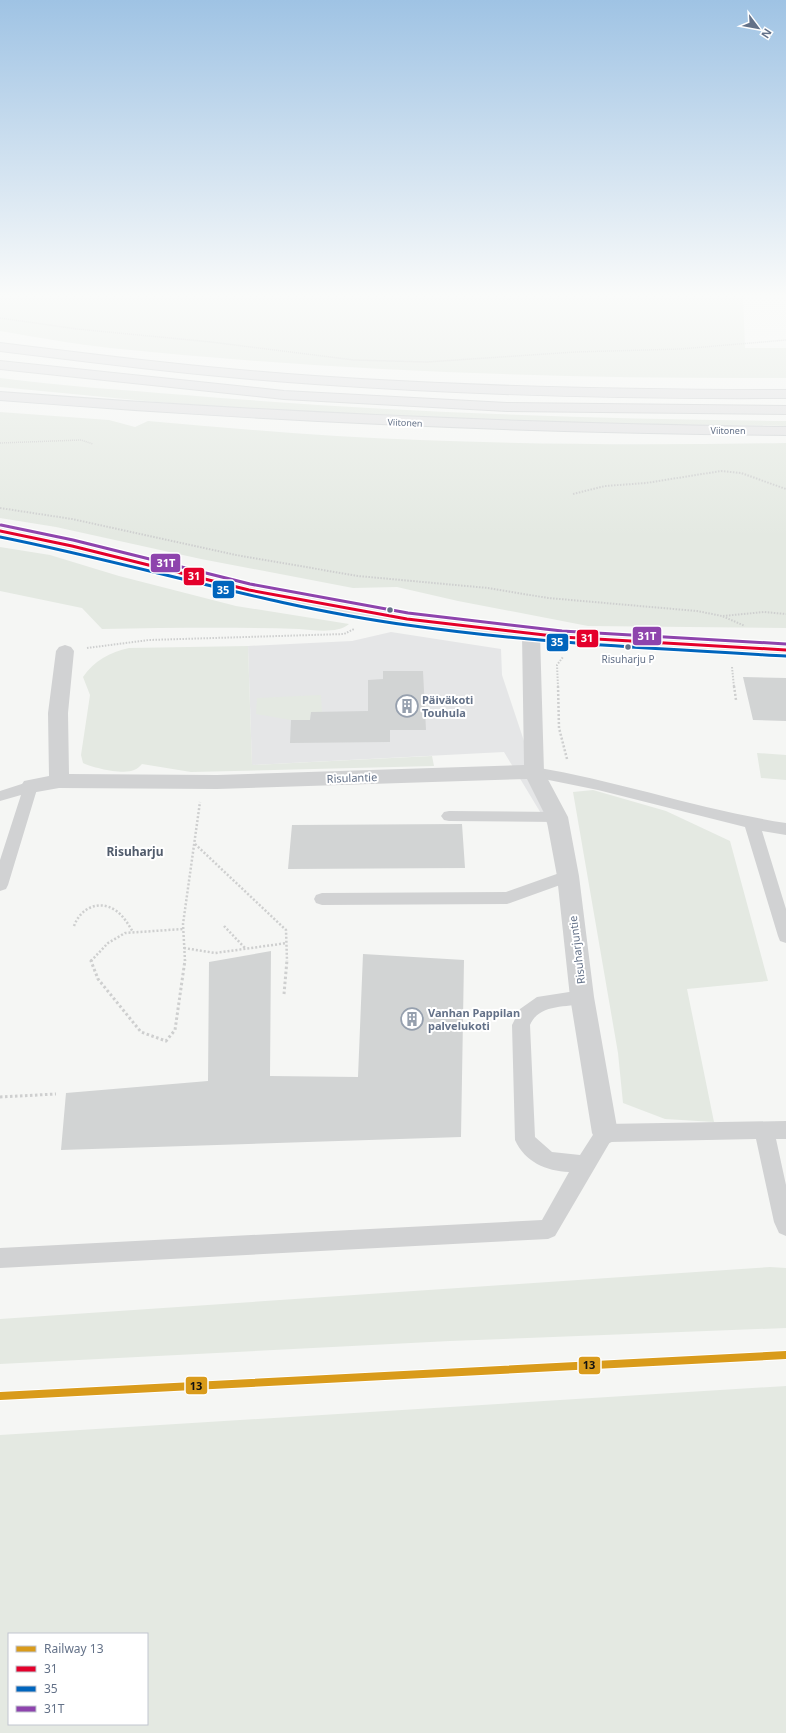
<svg xmlns="http://www.w3.org/2000/svg" width="786" height="1733" viewBox="0 0 786 1733" font-family="'Noto Sans',sans-serif">
	<style>
		.built { fill: #e5e6e7 }
		.green { fill: #e4e9e2; fill-rule: evenodd }
		.building { fill: #d2d4d4 }
		.lines { fill: none; stroke-linecap: round; stroke-linejoin: round }
		.secondary-casing { stroke: #d1d4d5; stroke-width: 2 }
		.highway-casing { stroke: #d0d2d3; stroke-width: 2 }
		.path-far3 { stroke: #cecfcf; stroke-width: 1.5; stroke-dasharray: 1 1; stroke-linecap: butt }
		.path-far2 { stroke: #cecfcf; stroke-width: 2; stroke-dasharray: 1.5 1.5; stroke-linecap: butt }
		.path-far1 { stroke: #cecfcf; stroke-width: 2.5; stroke-dasharray: 2 2; stroke-linecap: butt }
		.path { stroke: #cecfcf; stroke-width: 3; stroke-dasharray: 2.5 2.5; stroke-linecap: butt }
		.lane { fill: #d1d2d3; fill-rule: evenodd }
		.street { fill: #d1d2d3; fill-rule: evenodd }
		.secondary { fill: #e3e3e4; fill-rule: evenodd }
		.highway { fill: #e3e3e4; fill-rule: evenodd }
		.bus-1-casing { stroke: #fff; stroke-width: 5.5 }
		.bus-2-casing { stroke: #fff; stroke-width: 5.5 }
		.bus-3-casing { stroke: #fff; stroke-width: 5.5 }
		.bus-1 { stroke: #e4002b; stroke-width: 3 }
		.bus-2 { stroke: #0065bd; stroke-width: 3 }
		.bus-3 { stroke: #8e44ad; stroke-width: 3 }
		.rail-1-casing { stroke: #fff; stroke-width: 10 }
		.rail-1 { stroke: #d99b1b; stroke-width: 8 }
		.bus-dot { fill: #637188; stroke: #fff; stroke-width: 1.5 }
		.labels { text-anchor: middle; stroke-width: 4; stroke-linejoin: round; paint-order: stroke }
		.far-street-label { font-size: 9px; fill: #637188; stroke: #fff }
		.bus-label { font-size: 10px; fill: #637188; stroke: #fff }
		.poi-label { font-size: 11px; font-weight: bold; fill: #637188; stroke: #fff; text-anchor: start }
		.street-label { font-size: 11px; fill: #637188; stroke: #fff }
		.neighbourhood-label { font-size: 12px; font-weight: bold; fill: #515c6c; stroke: #fff }
		.line-badge { stroke: #fff; stroke-width: 1.5 }
		.badge-label { font-size: 11px; text-anchor: middle; font-weight: bold; fill: #fff }
		.pale-badge-label { font-size: 11px; text-anchor: middle; font-weight: bold; fill: #111 }
	</style>
	<rect width="100%" height="100%" fill="#f5f6f4"/>
	<!-- built -->
	<path class="built" d="M391,632L501,649L502,675L557,840L504,752L252,765L248,646L352,641Z"/>
	<!-- green -->
	<path class="green" d="M0,295H743L745,348H786V378C560,379 334,371 110,348C73,344 36,337 0,331Z
		M0,378C61,386 123,390 185,395C385,412 585,419 786,421V426L484,421L372,417L156,402L0,387Z
		M0,412L109,420L135,427L148,421C238,429 329,437 420,440C542,445 664,445 786,443V628L588,626L458,601L397,587L353,588L201,559L56,527L0,518Z
		M0,547L50,555L119,576L236,606L349,624C338,634 313,630 299,629C233,627 168,628 102,629L82,608L0,591Z
		M248,646L252,765L432,756L434,766L191,772L142,764C140,766 137,769 134,770C124,775 93,768 83,763L81,755L90,695L83,677C94,661 110,652 129,648Z
		M321,695L322,712H311L310,720H291L256,714L257,698Z
		M757,753L786,755V780L761,778Z
		M593,790L666,811L730,841L768,981L687,989L714,1122L665,1119L623,1103L618,1053L573,792Z
		M770,1267L786,1268V1328L450,1341L0,1364V1319Z
		M786,1386V1733H0V1435ZM9,1634H147V1724H9Z"/>
	<!-- building -->
	<path class="building" d="M383,671H423L426,730H390V742L290,743L291,720H310L311,712L368,711V680L383,679Z
		M743,677L786,678V721L753,720Z
		M462,824L465,868L288,869L292,825Z
		M271,951L270,1076L358,1077L363,954L464,960L461,1137L61,1150L66,1093L208,1081L209,962Z"/>
	<g class="lines">
		<!-- secondary casing -->
		<g class="secondary-casing">
			<path id="secondary" d="M0,392C262,412 523,424 786,427V435C523,433 262,421 0,400Z
				M0,526C96,544 189,574 285,593C366,609 448,621 530,629C615,637 701,640 786,644V656L562,642L407,624L249,595L72,550L0,536Z"/>
		</g>
		<!-- highway casing -->
		<g class="highway-casing">
			<path id="highway" d="M0,343C105,356 210,369 315,376C472,387 629,390 786,390V398C629,399 472,395 315,384C210,377 105,364 0,351Z
				M0,361L284,391L507,403L786,406V414L507,411L284,399L0,369Z"/>
		</g>
		<!-- path-far3 -->
		<path class="path-far3" d="M0,318L77,329L211,342L354,360L427,362L575,352L680,349L786,340
			M0,443L81,440L93,444"/>
		<!-- path-far2 -->
		<path class="path-far2" d="M573,494L605,486L646,483L721,471L741,473L786,489
			M0,508L72,519L236,555L358,576L488,588L548,598L697,611L722,616L745,626
			M723,616L764,612L786,614
			M87,648L149,640L344,634L354,629
			M732,667L734,687
			M558,687L557,665L563,657"/>
		<!-- path-far1 -->
		<path class="path-far1" d="M558,686L559,728L567,759
			M734,686L736,700
			M195,844L286,930L287,961
			M74,926C80,909 98,899 115,910C123,915 128,924 133,932
			M224,926L245,948
			M184,948L215,953L287,943
			M91,961L108,943L125,933L183,929
			M185,961L183,924L200,802"/>
		<!-- path -->
		<path class="path" d="M92,960L91,961L98,979L141,1032L166,1041L175,1030L185,960
			M284,994L287,960
			M0,1097L56,1094"/>
		<!-- lane -->
		<path class="lane" d="M534,767C619,781 701,810 786,823V835L762,831L786,909V943L780,941L778,936L745,827L598,790L529,776L527,772L529,768Z
			M31,781L36,782L38,786L8,885L6,889L0,891V860L21,795L0,801V791Z
			M449,811L557,812L562,813L565,817L562,821L557,822L449,821L444,820L441,816L444,812Z
			M568,870L574,872L576,876L574,880L507,904L322,905L316,903L314,899L316,895L322,893L506,892Z
			M582,990L588,992L591,997L588,1002C568,1009 540,1002 530,1025L535,1137L552,1152L580,1155L598,1127L605,1124L786,1121V1139H776L786,1185V1236L779,1233L774,1222L756,1139L610,1142L555,1236L548,1239L0,1268V1248L542,1220L569,1172C546,1171 525,1162 515,1140L512,1025L520,1009L537,997Z"/>
		<!-- street -->
		<path class="street" d="M531,629L537,630L540,634L544,772L568,817L579,876L594,997L618,1133L614,1141L605,1145L596,1141L592,1133L570,997L557,876L546,817L527,779L217,789L59,788L31,793L24,791L21,786L24,781L49,776L48,713L56,651L59,647L65,645L71,647L74,651L68,713L69,774L217,775L524,765L522,634L525,630Z"/>
		<!-- secondary -->
		<use href="#secondary" class="secondary"/>
		<!-- highway -->
		<use href="#highway" class="highway"/>
		<!-- bus-1 casing -->
		<g class="bus-1-casing">
			<path id="bus-1" d="M0,531L72,546L249,590L407,619L562,637L786,650"/>
		</g>
		<!-- bus-2 casing -->
		<g class="bus-2-casing">
			<path id="bus-2" d="M0,537C136,564 269,606 407,625C533,643 659,649 786,656"/>
		</g>
		<!-- bus-3 casing -->
		<g class="bus-3-casing">
			<path id="bus-3" d="M1,525L73,540L250,584L408,613L562,631L786,644"/>
		</g>
		<!-- bus-1 -->
		<use href="#bus-1" class="bus-1"/>
		<!-- bus-2 -->
		<use href="#bus-2" class="bus-2"/>
		<!-- bus-3 -->
		<use href="#bus-3" class="bus-3"/>
		<!-- rail-1 casing -->
		<g class="rail-1-casing">
			<path id="rail-1" d="M0,1396L786,1355"/>
		</g>
		<!-- rail-1 -->
		<use href="#rail-1" class="rail-1"/>
	</g>
	<!-- sky -->
	<linearGradient id="sky" x2="0" y2="1"><stop stop-color="#9fc3e4"/><stop offset="0.55" stop-color="#fafbfa"/><stop offset="1" stop-color="#fafbfa" stop-opacity="0"/></linearGradient>
	<rect width="786" height="537" fill="url(#sky)"/>
	<!-- icons -->
	<defs>
		<g id="building-ring" transform="scale(1.15)"><circle r="9.5" fill="#fff" stroke="#96a0ae" stroke-width="1.5"/><path d="M-4-6H4V6H1V3H-1V6H-4ZM-2.5-4.3h1.7v1.8h-1.7ZM.8-4.3h1.7v1.8H.8ZM-2.5-1h1.7V.8h-1.7ZM.8-1h1.7V.8H.8Z" fill="#96a0ae"/></g>
	</defs>
	<g fill-rule="evenodd">
		<use href="#building-ring" x="407" y="706"/>
		<use href="#building-ring" x="412" y="1019"/>
	</g>
	<!-- markers -->
	<g class="bus-dot">
		<circle cx="390" cy="610" r="3.5"/>
		<circle cx="628" cy="647" r="3.5"/>
	</g>
	<g class="labels">
		<!-- far-street labels -->
		<g class="far-street-label">
			<text transform="translate(405 423) rotate(2)" y="3">Viitonen</text>
			<text x="728" y="434">Viitonen</text>
		</g>
		<!-- bus labels -->
		<g class="bus-label">
			<text x="628" y="663">Risuharju P</text>
		</g>
		<!-- poi labels -->
		<g class="poi-label">
			<text x="422" y="704">Päiväkoti<tspan x="422" dy="13">Touhula</tspan></text>
			<text x="428" y="1017">Vanhan Pappilan<tspan x="428" dy="13">palvelukoti</tspan></text>
		</g>
		<!-- street labels -->
		<g class="street-label">
			<text transform="translate(352 778) rotate(-2)" y="4">Risulantie</text>
			<text transform="translate(577 950) rotate(-97)" y="4">Risuharjuntie</text>
		</g>
		<!-- neighbourhood labels -->
		<g class="neighbourhood-label">
			<text x="135" y="856">Risuharju</text>
		</g>
	</g>
	<g class="line-badge">
		<rect x="150" y="553" width="31" height="20" rx="4" fill="#8e44ad"/>
		<rect x="183" y="567" width="22" height="19" rx="4" fill="#e4002b"/>
		<rect x="212" y="580" width="23" height="19" rx="4" fill="#0065bd"/>
		<rect x="632" y="626" width="30" height="20" rx="4" fill="#8e44ad"/>
		<rect x="576" y="629" width="23" height="19" rx="4" fill="#e4002b"/>
		<rect x="546" y="633" width="23" height="19" rx="4" fill="#0065bd"/>
		<rect x="578" y="1356" width="23" height="19" rx="4" fill="#d99b1b"/>
		<rect x="185" y="1376" width="23" height="19" rx="4" fill="#d99b1b"/>
	</g>
	<g class="badge-label">
		<text x="166" y="567">31T</text>
		<text x="194" y="580">31</text>
		<text x="223" y="594">35</text>
		<text x="647" y="640">31T</text>
		<text x="587" y="642">31</text>
		<text x="557" y="646">35</text>
	</g>
	<g class="pale-badge-label">
		<text x="589" y="1369">13</text>
		<text x="196" y="1390">13</text>
	</g>
	<!-- legend -->
	<rect x="8" y="1633" width="140" height="92" fill="#ffffff" stroke="#c1c6cf"/>
	<rect x="16" y="1646" width="20" height="6" fill="#d99b1b" stroke="#c1c6cf"/>
	<text x="44" y="1653" font-size="12" fill="#637188">Railway 13</text>
	<rect x="16" y="1666" width="20" height="6" fill="#e4002b" stroke="#c1c6cf"/>
	<text x="44" y="1673" font-size="12" fill="#637188">31</text>
	<rect x="16" y="1686" width="20" height="6" fill="#0065bd" stroke="#c1c6cf"/>
	<text x="44" y="1693" font-size="12" fill="#637188">35</text>
	<rect x="16" y="1706" width="20" height="6" fill="#8e44ad" stroke="#c1c6cf"/>
	<text x="44" y="1713" font-size="12" fill="#637188">31T</text>
	<!-- north arrow -->
	<g transform="translate(758 28) rotate(122)" stroke="#ffffff" stroke-width="3" paint-order="stroke">
	<path d="M0-3L7 15L0 10L-7 15Z" fill="#637188"/>
	<text y="-6" font-size="11" font-weight="bold" text-anchor="middle" fill="#637188">N</text>
	</g>
</svg>
